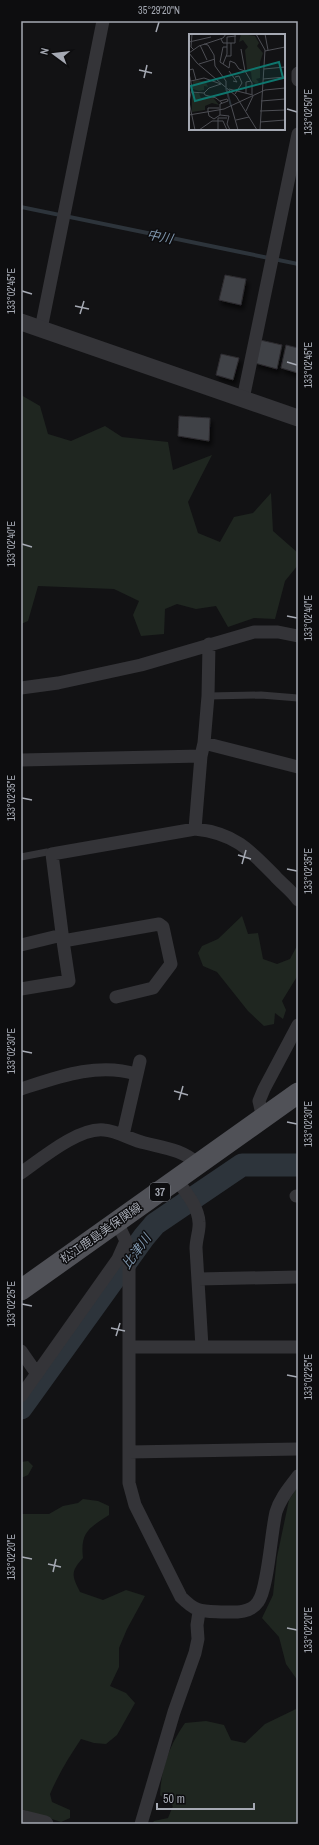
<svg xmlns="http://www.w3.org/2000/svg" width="319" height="1845" viewBox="0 0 319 1845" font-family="'Archivo Narrow','Noto Sans JP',sans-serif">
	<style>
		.green { fill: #1f2620 }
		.water { fill: #2d343b }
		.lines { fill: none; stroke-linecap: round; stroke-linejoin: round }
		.river { stroke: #2d343b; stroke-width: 23 }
		.building { fill: #414247; stroke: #2d2c30; filter: url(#shadow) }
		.service { stroke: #343438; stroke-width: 7 }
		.minor { stroke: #343438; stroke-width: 13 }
		.tertiary { stroke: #343438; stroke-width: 17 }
		.primary { stroke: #505157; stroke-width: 21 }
		.ticks { fill: none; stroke: #a5a9b3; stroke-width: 1.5 }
		.labels { text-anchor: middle; stroke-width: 3; stroke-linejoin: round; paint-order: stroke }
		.shield { fill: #0d0d0f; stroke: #777a82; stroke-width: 1 }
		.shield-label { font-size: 11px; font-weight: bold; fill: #a5a9b3 }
		.street-label { font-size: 12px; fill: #a5a9b3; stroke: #0d0d0f }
		.water-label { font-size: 13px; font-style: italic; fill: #7e95ac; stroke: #0d0d0f }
		.inset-river { fill: none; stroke: #2d343b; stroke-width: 2 }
		.inset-road { fill: none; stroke: #4d4e54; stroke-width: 1 }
		.view { fill: #0f766e; fill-opacity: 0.15; stroke: #0f766e; stroke-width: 2 }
		.inset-edge { fill: none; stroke: #a5a9b3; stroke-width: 2 }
		.neatline { fill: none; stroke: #a5a9b3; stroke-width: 1.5 }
		.ticks-label { font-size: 10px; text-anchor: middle; fill: #a5a9b3 }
	</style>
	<defs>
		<filter id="shadow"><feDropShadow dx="2.5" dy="4.5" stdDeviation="2" flood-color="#0009"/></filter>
	</defs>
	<rect width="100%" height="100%" fill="#121214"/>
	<!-- green -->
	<path class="green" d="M21,395L40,406L48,434L71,441L105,426L122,437L168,442L173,470L212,455L188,502L198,533L220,542L234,517L253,513L271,493L273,531L298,553V565L285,581L275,619L254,618L228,627L216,606L196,609L177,604L165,609L164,634L141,636L133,615L139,601L114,589L38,586L28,621L21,624Z
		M242,916L248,934L258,933L263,959L277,964L290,959L298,944V975L282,1001L286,1010L283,1019L275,1013L274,1024L264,1026L248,1011L217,972L203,966L198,953L202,946L218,939Z
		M28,1461L33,1466L28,1475L21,1478V1462Z
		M298,1486V1681L286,1664L279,1637L262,1618L273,1595L277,1557L289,1500Z
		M83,1499L98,1501L109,1506V1515C89,1528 80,1532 83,1558C70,1572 72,1576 80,1592L103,1600L126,1590L145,1596L127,1629L119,1648V1667L110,1686L126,1693L135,1703L117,1735L106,1744L94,1743L81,1739C69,1757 58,1775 50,1794L52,1802L70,1810V1818L61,1822L21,1809V1514H49L63,1506L78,1503Z
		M298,1684V1824H152L154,1821L168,1818L173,1806L160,1795C161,1768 170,1744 185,1723L206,1721L224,1725L231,1740L245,1743L265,1724L296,1709Z"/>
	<!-- water -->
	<path class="water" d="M21,205L298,262V266L21,209Z"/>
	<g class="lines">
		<!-- river -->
		<path class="river" d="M21,1408L144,1237L155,1224L242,1165H298"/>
	</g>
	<!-- building -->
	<path class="building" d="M225,275L246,279L241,305L219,300Z
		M260,340L282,345L277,369L255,363Z
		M286,345L298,348V373L281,368Z
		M221,354L239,358L233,380L216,375Z
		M179,416L210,418L209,441L178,436Z"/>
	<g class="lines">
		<!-- service -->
		<path class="service" d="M208,696L261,695L298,698
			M21,857L47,852L52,854"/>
		<!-- minor -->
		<path class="minor" d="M298,73V80
			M41,329L103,21
			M243,399L298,134
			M209,644L208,696L204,743L298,767
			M21,688L58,683L141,665L254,632H278L298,636
			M21,760L201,756L204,743
			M195,829L201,756
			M63,941L52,854L195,829C234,833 249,849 275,876C282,884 292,891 298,900
			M21,945L62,935
			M21,989L69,981L63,941L159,924L163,927L171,964L153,988L116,997
			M21,1089C58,1077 98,1062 136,1074
			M263,1118L259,1101L264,1089L298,1025
			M123,1135L140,1061
			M21,1173C41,1159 79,1127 104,1130C118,1131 131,1140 145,1143C165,1148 183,1150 198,1164
			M177,1180C186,1193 198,1206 199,1222C200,1229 196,1240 196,1248L202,1347
			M296,1196H298
			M117,1222L126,1241L129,1265V1483L135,1505L181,1597C196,1612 200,1611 221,1612C233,1612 250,1614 258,1602C268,1589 271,1532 276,1512C280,1498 290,1487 298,1476
			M198,1279L298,1277
			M129,1347H298
			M21,1351L37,1374
			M21,1396L118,1259L126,1241
			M129,1452L298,1449
			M141,1824L174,1712L195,1653L198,1639L197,1625L199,1612"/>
		<!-- tertiary -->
		<path class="tertiary" d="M21,322L298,418
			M21,1818L45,1824"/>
		<!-- primary -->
		<path class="primary" d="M21,1290L298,1093"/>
	</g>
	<!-- ticks -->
	<path class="ticks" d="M156,32L159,22M139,70L152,73M144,78L147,65M287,109L297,112M22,291L32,294M75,306L89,309M80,314L84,301M287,362L297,365M22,544L32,547M287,616L297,618M22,798L32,800M238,855L251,859M242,864L246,850M287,869L297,871M22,1051L32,1053M174,1091L188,1095M179,1100L183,1086M287,1122L297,1124M22,1304L32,1306M111,1328L125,1331M116,1336L120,1323M287,1375L297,1377M22,1557L32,1559M48,1564L61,1567M53,1572L56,1559M287,1628L297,1630"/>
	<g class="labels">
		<!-- shield labels -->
		<rect class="shield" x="150" y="1183" width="20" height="18" rx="3"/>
		<g class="shield-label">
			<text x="160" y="1196">37</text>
		</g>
		<!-- street labels -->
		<g class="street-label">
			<text transform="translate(101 1233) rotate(-35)" y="4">松江鹿島美保関線</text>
		</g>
		<!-- water labels -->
		<g class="water-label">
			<text transform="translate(160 236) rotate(11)" y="5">中川</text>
			<text transform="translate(136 1251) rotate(-54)" y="5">比津川</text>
		</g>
	</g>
	<!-- overview -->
	<g transform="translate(189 34)">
		<rect width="96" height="96" fill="#121214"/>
		<path d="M52,0L66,2L70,9L68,12L74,19L71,28V44L67,45L70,48L67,50L63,47L62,38L58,36L56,16L59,13L54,6L50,8ZM14,45L9,47H20L17,48L19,53L15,52V56L10,57L4,55V47ZM3,59H10L12,64L22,61L30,71L23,69L16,72V76L3,78Z" fill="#1f2620"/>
		<path class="inset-river" d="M37,54L42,72"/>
		<path class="inset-road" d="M3,0L2,13L5,16M67,0L76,16L71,96M76,0L79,16M32,5L34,9H46V0M0,8L22,3M15,10L19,11L25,21L26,32L37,47V53M11,11L18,26M38,13H34L31,28L40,34L41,27L46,29L50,35L56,37M52,15L56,37L63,49V60M76,17L96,13M0,19L10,12L34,4L37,0M0,19L8,29L47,62L68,96M37,22H42V9M10,30L26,25M34,30L38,20V3L47,2M75,35L96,33M0,36L4,35L7,46M40,37L48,48L44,47M0,39L3,54L0,68L6,96M46,43L50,42L53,49L46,60M74,45L96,43M2,47L15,44L32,50M40,55L64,61M2,58L15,59L16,61L27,64L33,69M15,59L20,54L32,50M57,59V48L62,47M72,67L96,65M42,71L49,96M19,77L20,82L25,85L31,81L40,82L38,90L41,96M19,77V74H30M57,77L64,62M71,77L96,76M0,81L35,75L76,56L96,54M31,81V70L39,67L38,65L31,67M47,86L60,83M71,88L96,86M29,95V84H38M10,96L23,87H34L38,96"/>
		<path class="view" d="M90,28L94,44L6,67L2,52Z"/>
		<rect width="96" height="96" class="inset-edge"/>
	</g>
	<!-- border -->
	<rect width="319" height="1845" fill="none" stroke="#0d0d0f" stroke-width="44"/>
	<!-- north arrow -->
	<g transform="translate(54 54) rotate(285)" stroke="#0d0d0f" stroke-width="3" paint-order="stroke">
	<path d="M0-3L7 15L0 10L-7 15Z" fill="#a5a9b3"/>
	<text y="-6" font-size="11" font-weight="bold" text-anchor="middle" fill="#a5a9b3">N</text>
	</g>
	<!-- scale -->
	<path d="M157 1803v6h97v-6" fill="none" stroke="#a5a9b3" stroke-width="2"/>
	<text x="163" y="1803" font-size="12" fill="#a5a9b3" stroke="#0d0d0f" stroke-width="3" paint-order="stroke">50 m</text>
	<rect x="22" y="22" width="275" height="1801" class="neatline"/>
	<g class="ticks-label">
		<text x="159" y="14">35°29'20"N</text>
		<text transform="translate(308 112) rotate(-90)" y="4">133°02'50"E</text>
		<text transform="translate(11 291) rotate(-90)" y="4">133°02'45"E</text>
		<text transform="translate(308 365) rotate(-90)" y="4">133°02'45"E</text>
		<text transform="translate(11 544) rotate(-90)" y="4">133°02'40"E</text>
		<text transform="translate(308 618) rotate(-90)" y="4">133°02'40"E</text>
		<text transform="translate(11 798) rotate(-90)" y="4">133°02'35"E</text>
		<text transform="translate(308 871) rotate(-90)" y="4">133°02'35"E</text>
		<text transform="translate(11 1051) rotate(-90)" y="4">133°02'30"E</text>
		<text transform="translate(308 1124) rotate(-90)" y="4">133°02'30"E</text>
		<text transform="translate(11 1304) rotate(-90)" y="4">133°02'25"E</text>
		<text transform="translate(308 1377) rotate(-90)" y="4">133°02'25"E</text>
		<text transform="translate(11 1557) rotate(-90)" y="4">133°02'20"E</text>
		<text transform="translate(308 1630) rotate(-90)" y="4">133°02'20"E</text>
	</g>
</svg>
